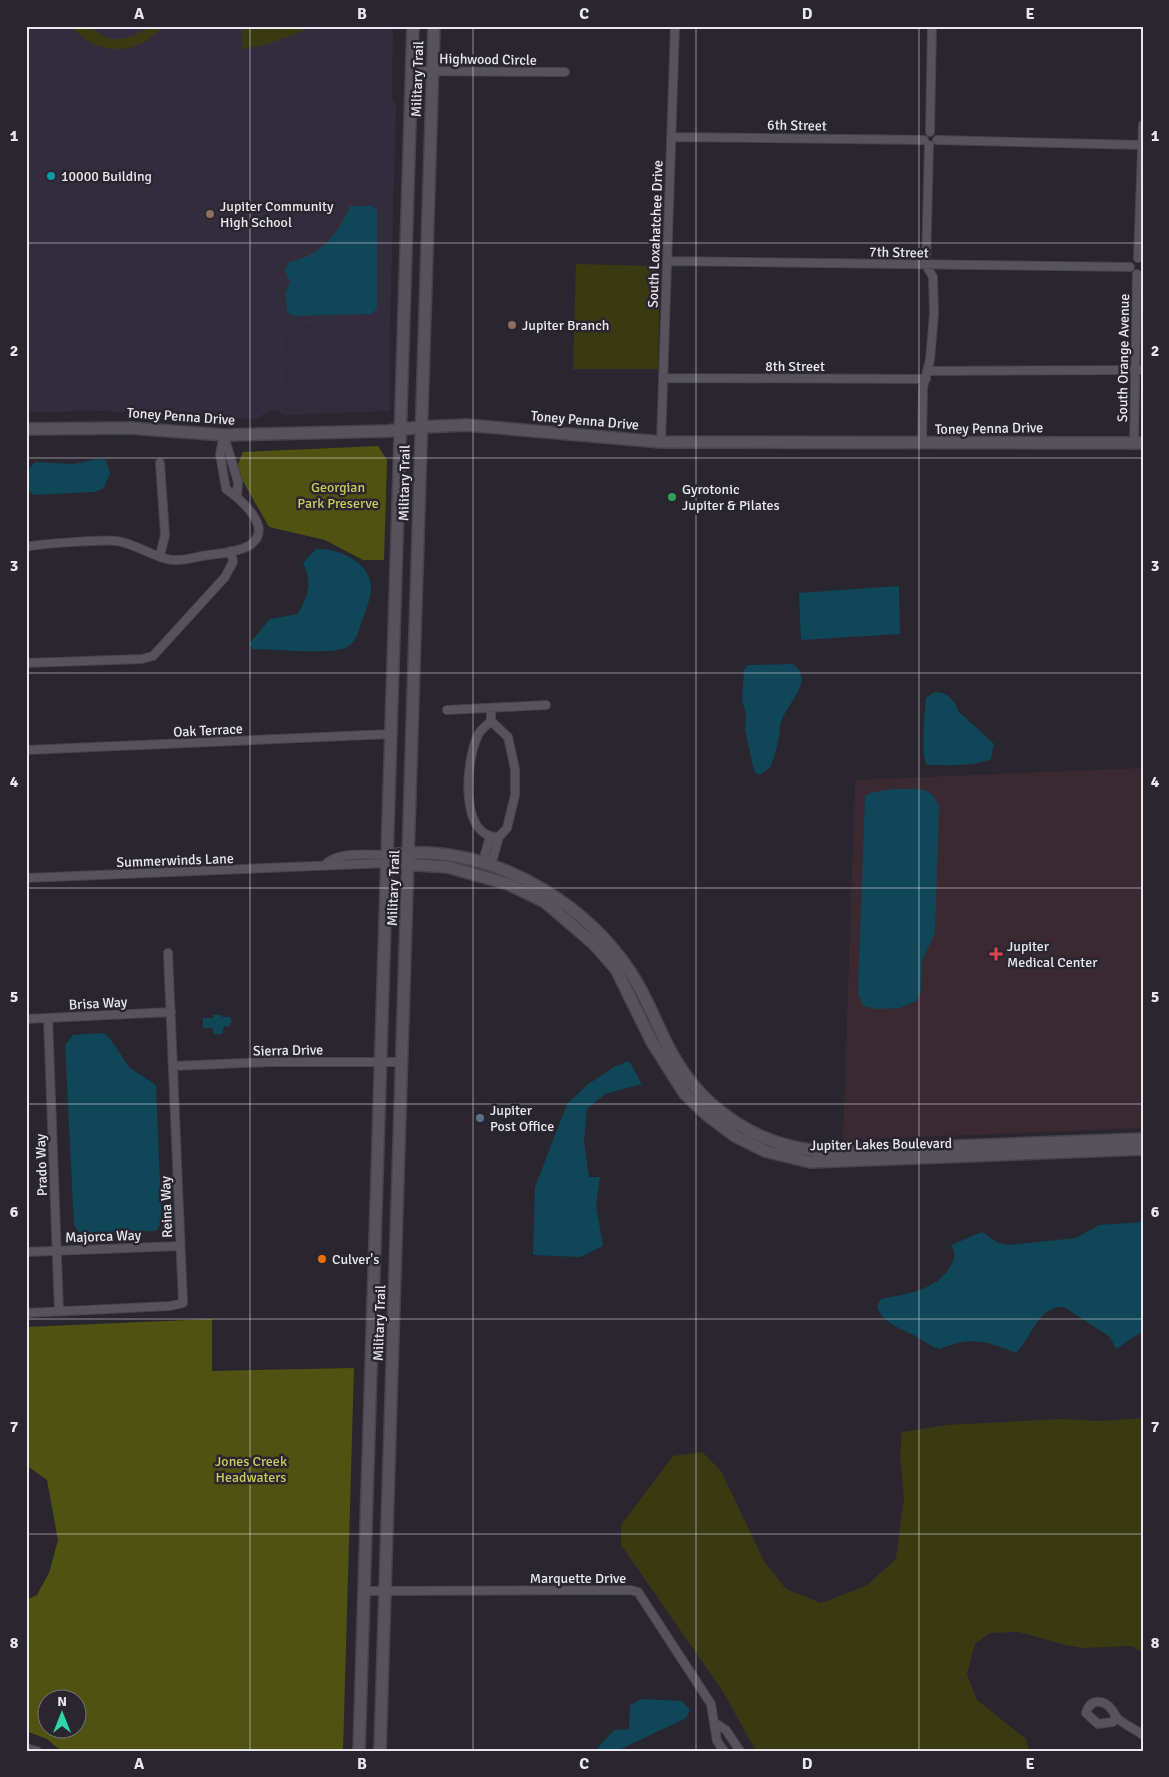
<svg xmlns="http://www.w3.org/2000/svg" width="1169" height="1777" viewBox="0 0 1169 1777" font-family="Signika,sans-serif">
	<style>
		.built { fill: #312c3b }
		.education { fill: #332c3c }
		.medical { fill: #3b2932 }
		.green { fill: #393a12 }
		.forest { fill: #505212; fill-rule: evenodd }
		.water { fill: #0f4658 }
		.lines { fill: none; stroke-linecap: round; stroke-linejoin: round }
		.street-casing { stroke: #46434b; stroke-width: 10 }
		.secondary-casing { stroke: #46434b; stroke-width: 14 }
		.street { stroke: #57535d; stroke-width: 8 }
		.secondary { stroke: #57535d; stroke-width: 11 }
		.grid { fill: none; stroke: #eae8ee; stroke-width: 1; stroke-opacity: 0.55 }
		.culture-dot { fill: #0f9aa8; stroke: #29262f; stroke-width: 2 }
		.education-dot { fill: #8d6e63; stroke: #29262f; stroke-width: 2 }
		.leisure-dot { fill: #2e9e5b; stroke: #29262f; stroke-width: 2 }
		.health-dot { fill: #e0444e; stroke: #29262f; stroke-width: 2 }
		.service-dot { fill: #5c6f8a; stroke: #29262f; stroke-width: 2 }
		.food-dot { fill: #e8710a; stroke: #29262f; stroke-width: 2 }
		.labels { text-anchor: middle; stroke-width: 5; stroke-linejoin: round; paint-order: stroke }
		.street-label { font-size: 14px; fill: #eae8ee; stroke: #29262f }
		.poi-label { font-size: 14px; fill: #eae8ee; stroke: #29262f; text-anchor: start }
		.park-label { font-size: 14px; fill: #c9cc5e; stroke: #29262f }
		.neatline { fill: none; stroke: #eae8ee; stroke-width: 2 }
		.grid-label { font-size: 16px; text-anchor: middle; font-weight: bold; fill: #eae8ee }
	</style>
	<rect width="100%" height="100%" fill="#29262f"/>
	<!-- built -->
	<path class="built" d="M390,324V411L284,415L287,327Z"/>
	<!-- education -->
	<path class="education" d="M26,26H393L392,97L396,105L390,324L287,327L284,415L276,410L266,412L258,419L181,416L106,411L26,412Z"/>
	<!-- medical -->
	<path class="medical" d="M1143,768V1128L843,1140L855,780Z"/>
	<!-- green -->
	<path class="green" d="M61,26C68,26 79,24 86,26C98,31 101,39 118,39C137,38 144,26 163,26C139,56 98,57 73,28L61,29Z
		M242,26H307L305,30L268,44L242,49Z
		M576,264L660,266L658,369H573Z
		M1143,1418V1653L1132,1646L1083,1648L1065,1645L1019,1632L990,1633L975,1644L967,1674L977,1700L1026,1739L1029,1751H756L722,1690L621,1545V1525L673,1456L702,1452L721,1471L764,1561L786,1589L821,1603L866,1586L896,1559L904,1498L900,1454L902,1432L947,1425L1060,1419L1101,1421Z"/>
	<!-- forest -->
	<path class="forest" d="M378,446L387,460L384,560H363L325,540L269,527L236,469L243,452Z
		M212,1319V1371L354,1368L343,1751H61L47,1739L26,1731V1600L37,1595L49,1573L58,1540L47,1480L26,1465V1327ZM48,1700H78V1730H48Z"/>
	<!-- water -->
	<path class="water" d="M350,206H372L377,210V308L372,314L293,316L287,312L285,294L290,282L285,270L289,262C320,256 338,235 350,206Z
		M97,459L106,460L110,473L104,488L95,492L33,495L26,486L27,471L35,462L74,464Z
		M316,549C337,548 370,561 371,587C371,598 365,613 361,624C358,633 355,644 345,648C327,655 274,649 253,649L249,644L270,619L298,614C308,594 313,585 303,563Z
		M899,586L900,634L801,640L799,593Z
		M792,664C817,679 786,704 781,722C779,728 780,735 778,742C777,750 773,759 770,768L759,775L754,771L745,730L746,714L742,700L744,670L748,665Z
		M934,692C947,692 951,697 957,707V710L994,744L991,759C972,767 947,765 927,765C920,755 925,712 926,698Z
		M891,789C911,790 932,783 939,807L935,933L922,961L921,993L916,1001L900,1008L876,1009L863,1006L858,993L865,796L870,793Z
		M213,1015H222V1017H229L232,1020L230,1026L223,1027V1034H213V1028H203V1018H213Z
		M103,1033L108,1036L130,1068L156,1085L161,1208V1223L156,1231L86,1233L79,1232L74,1225L65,1045L73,1035Z
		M629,1061L642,1084L605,1094L587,1109L584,1142L589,1177H600L596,1205L603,1246L580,1257L533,1255L535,1187L567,1104L587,1085L614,1067Z
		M1143,1222V1331L1116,1349L1110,1337L1064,1307C1038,1305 1032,1337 1016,1353C986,1341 971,1336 940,1349C928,1346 921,1338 909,1333C897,1327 881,1321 877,1306L881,1299C908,1293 934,1292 950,1267C955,1259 956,1254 951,1245L982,1232L998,1243L1009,1245L1076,1238L1099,1225Z
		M642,1699L682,1701L690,1710L686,1718L617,1751H595L614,1730L629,1729L630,1705Z"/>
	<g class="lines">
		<!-- street casing -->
		<g class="street-casing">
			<path id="street" d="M412,71L565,72
				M930,132L932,26
				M671,137L924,140
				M937,140L1143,145
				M1138,258L1143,125
				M667,261L1130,267
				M928,371L1143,370
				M665,378L926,379
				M224,436L238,482L237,496
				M661,442L675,26
				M922,443L923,387L930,360L934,314L933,277L926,265L929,145
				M1134,443L1137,274
				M160,463L165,535L160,555
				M26,547C37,544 106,539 117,541C137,544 158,560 175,560C186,561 198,556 209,555C222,553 239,552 250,545C275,528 240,499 226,489L220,454L224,435
				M26,663L142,659L153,656L225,577L233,562L231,551
				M491,708V721C487,725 480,730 478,735C466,760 458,838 499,837
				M447,710L546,705
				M26,750L391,734
				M325,865C337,851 369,855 387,855
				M486,865L493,858L499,837L507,828L515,795V769L508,737L491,721
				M486,865L485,854L490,837
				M26,878L387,863
				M48,1018L59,1311
				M26,1019L171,1012
				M173,1066L270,1062H402
				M26,1252L180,1246
				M26,1313L170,1306L183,1303L168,953
				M365,1591L630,1590L638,1592L711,1704L717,1741L724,1751
				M1116,1716L1113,1722L1098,1724L1086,1713C1090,1699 1103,1698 1112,1710C1115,1713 1114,1714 1116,1717C1123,1724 1135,1729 1143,1735
				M715,1723L726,1730L740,1751
				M26,1748L37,1751"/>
		</g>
		<!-- secondary casing -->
		<g class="secondary-casing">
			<path id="secondary" d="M26,429L130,428L224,435L388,431L421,427L466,425L661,442L1143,443
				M387,855C401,854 415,852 429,853C507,857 586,906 629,970C647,996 657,1027 672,1054C704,1112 763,1150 829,1151L1143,1139
				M387,863L448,867L508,884L545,902L594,944L616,969L652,1042L685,1094L707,1115L735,1136L765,1151L810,1162L1143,1149
				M359,1751L413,26
				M380,1751L434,26"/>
		</g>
		<!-- street -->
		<use href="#street" class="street"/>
		<!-- secondary -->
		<use href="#secondary" class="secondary"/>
	</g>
	<!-- grid -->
	<path class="grid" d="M250,26V1751M473,26V1751M696,26V1751M919,26V1751M26,243H1143M26,458H1143M26,673H1143M26,888H1143M26,1104H1143M26,1319H1143M26,1534H1143"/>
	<!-- markers -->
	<circle class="culture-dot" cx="51" cy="176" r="5"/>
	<g class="education-dot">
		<circle cx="210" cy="214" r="5"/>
		<circle cx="512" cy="325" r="5"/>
	</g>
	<circle class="leisure-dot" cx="672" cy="497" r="5"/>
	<path class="health-dot" d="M993.5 946.5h5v5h5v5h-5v5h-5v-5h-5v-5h5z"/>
	<circle class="service-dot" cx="480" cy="1118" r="5"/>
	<circle class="food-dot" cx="322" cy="1259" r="5"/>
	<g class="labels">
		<!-- street labels -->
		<g class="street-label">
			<text transform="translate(488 59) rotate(1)" y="5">Highwood Circle</text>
			<text transform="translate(417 79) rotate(-88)" y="5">Military Trail</text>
			<text transform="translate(797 125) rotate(1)" y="5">6th Street</text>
			<text transform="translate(655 234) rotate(-88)" y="5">South Loxahatchee Drive</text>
			<text transform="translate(899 252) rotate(1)" y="5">7th Street</text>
			<text transform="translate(1123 358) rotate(-89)" y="5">South Orange Avenue</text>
			<text x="795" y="371">8th Street</text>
			<text transform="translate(181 416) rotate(4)" y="5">Toney Penna Drive</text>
			<text transform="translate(585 420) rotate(5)" y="5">Toney Penna Drive</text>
			<text transform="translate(989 428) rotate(-1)" y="5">Toney Penna Drive</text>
			<text transform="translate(404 483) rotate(-89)" y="5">Military Trail</text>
			<text transform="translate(208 730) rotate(-3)" y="5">Oak Terrace</text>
			<text transform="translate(175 860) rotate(-2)" y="5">Summerwinds Lane</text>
			<text transform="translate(393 888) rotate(-88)" y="5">Military Trail</text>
			<text transform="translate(98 1003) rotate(-3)" y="5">Brisa Way</text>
			<text transform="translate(288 1050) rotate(-1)" y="5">Sierra Drive</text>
			<text transform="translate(881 1144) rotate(-1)" y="5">Jupiter Lakes Boulevard</text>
			<text transform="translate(41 1165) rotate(-92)" y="5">Prado Way</text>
			<text transform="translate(166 1207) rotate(-92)" y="5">Reina Way</text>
			<text transform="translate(103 1236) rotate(-2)" y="5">Majorca Way</text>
			<text transform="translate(379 1323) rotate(-88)" y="5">Military Trail</text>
			<text x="578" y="1583">Marquette Drive</text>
		</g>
		<!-- poi labels -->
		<g class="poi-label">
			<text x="61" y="181">10000 Building</text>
			<text x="220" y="211">Jupiter Community<tspan x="220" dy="16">High School</tspan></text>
			<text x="522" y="330">Jupiter Branch</text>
			<text x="682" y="494">Gyrotonic<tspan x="682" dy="16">Jupiter &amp; Pilates</tspan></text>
			<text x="1007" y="951">Jupiter<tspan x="1007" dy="16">Medical Center</tspan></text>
			<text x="490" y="1115">Jupiter<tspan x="490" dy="16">Post Office</tspan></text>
			<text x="332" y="1264">Culver's</text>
		</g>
		<!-- park labels -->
		<g class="park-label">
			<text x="338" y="492">Georgian<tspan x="338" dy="16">Park Preserve</tspan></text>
			<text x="251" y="1466">Jones Creek<tspan x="251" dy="16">Headwaters</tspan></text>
		</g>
	</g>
	<!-- border -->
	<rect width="1169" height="1777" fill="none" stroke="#29262f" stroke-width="55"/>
	<!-- north arrow -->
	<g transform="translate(62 1714)"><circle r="24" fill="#29262f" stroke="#76747b"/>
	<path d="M0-4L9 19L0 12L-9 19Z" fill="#2fd4aa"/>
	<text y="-8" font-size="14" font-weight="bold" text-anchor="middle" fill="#eae8ee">N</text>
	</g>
	<rect x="28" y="28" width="1114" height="1722" class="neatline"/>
	<g class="grid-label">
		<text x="139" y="19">A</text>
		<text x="362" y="19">B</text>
		<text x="584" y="19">C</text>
		<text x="807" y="19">D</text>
		<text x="1030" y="19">E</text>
		<text x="14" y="141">1</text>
		<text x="1155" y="141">1</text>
		<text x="14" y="356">2</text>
		<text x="1155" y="356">2</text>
		<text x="14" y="571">3</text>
		<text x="1155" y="571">3</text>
		<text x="14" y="787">4</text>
		<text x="1155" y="787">4</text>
		<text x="14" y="1002">5</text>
		<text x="1155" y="1002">5</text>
		<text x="14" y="1217">6</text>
		<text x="1155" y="1217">6</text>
		<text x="14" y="1432">7</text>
		<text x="1155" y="1432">7</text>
		<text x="14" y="1648">8</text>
		<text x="1155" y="1648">8</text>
		<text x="139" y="1769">A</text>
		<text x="362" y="1769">B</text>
		<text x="584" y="1769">C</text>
		<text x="807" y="1769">D</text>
		<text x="1030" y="1769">E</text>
	</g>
</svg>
